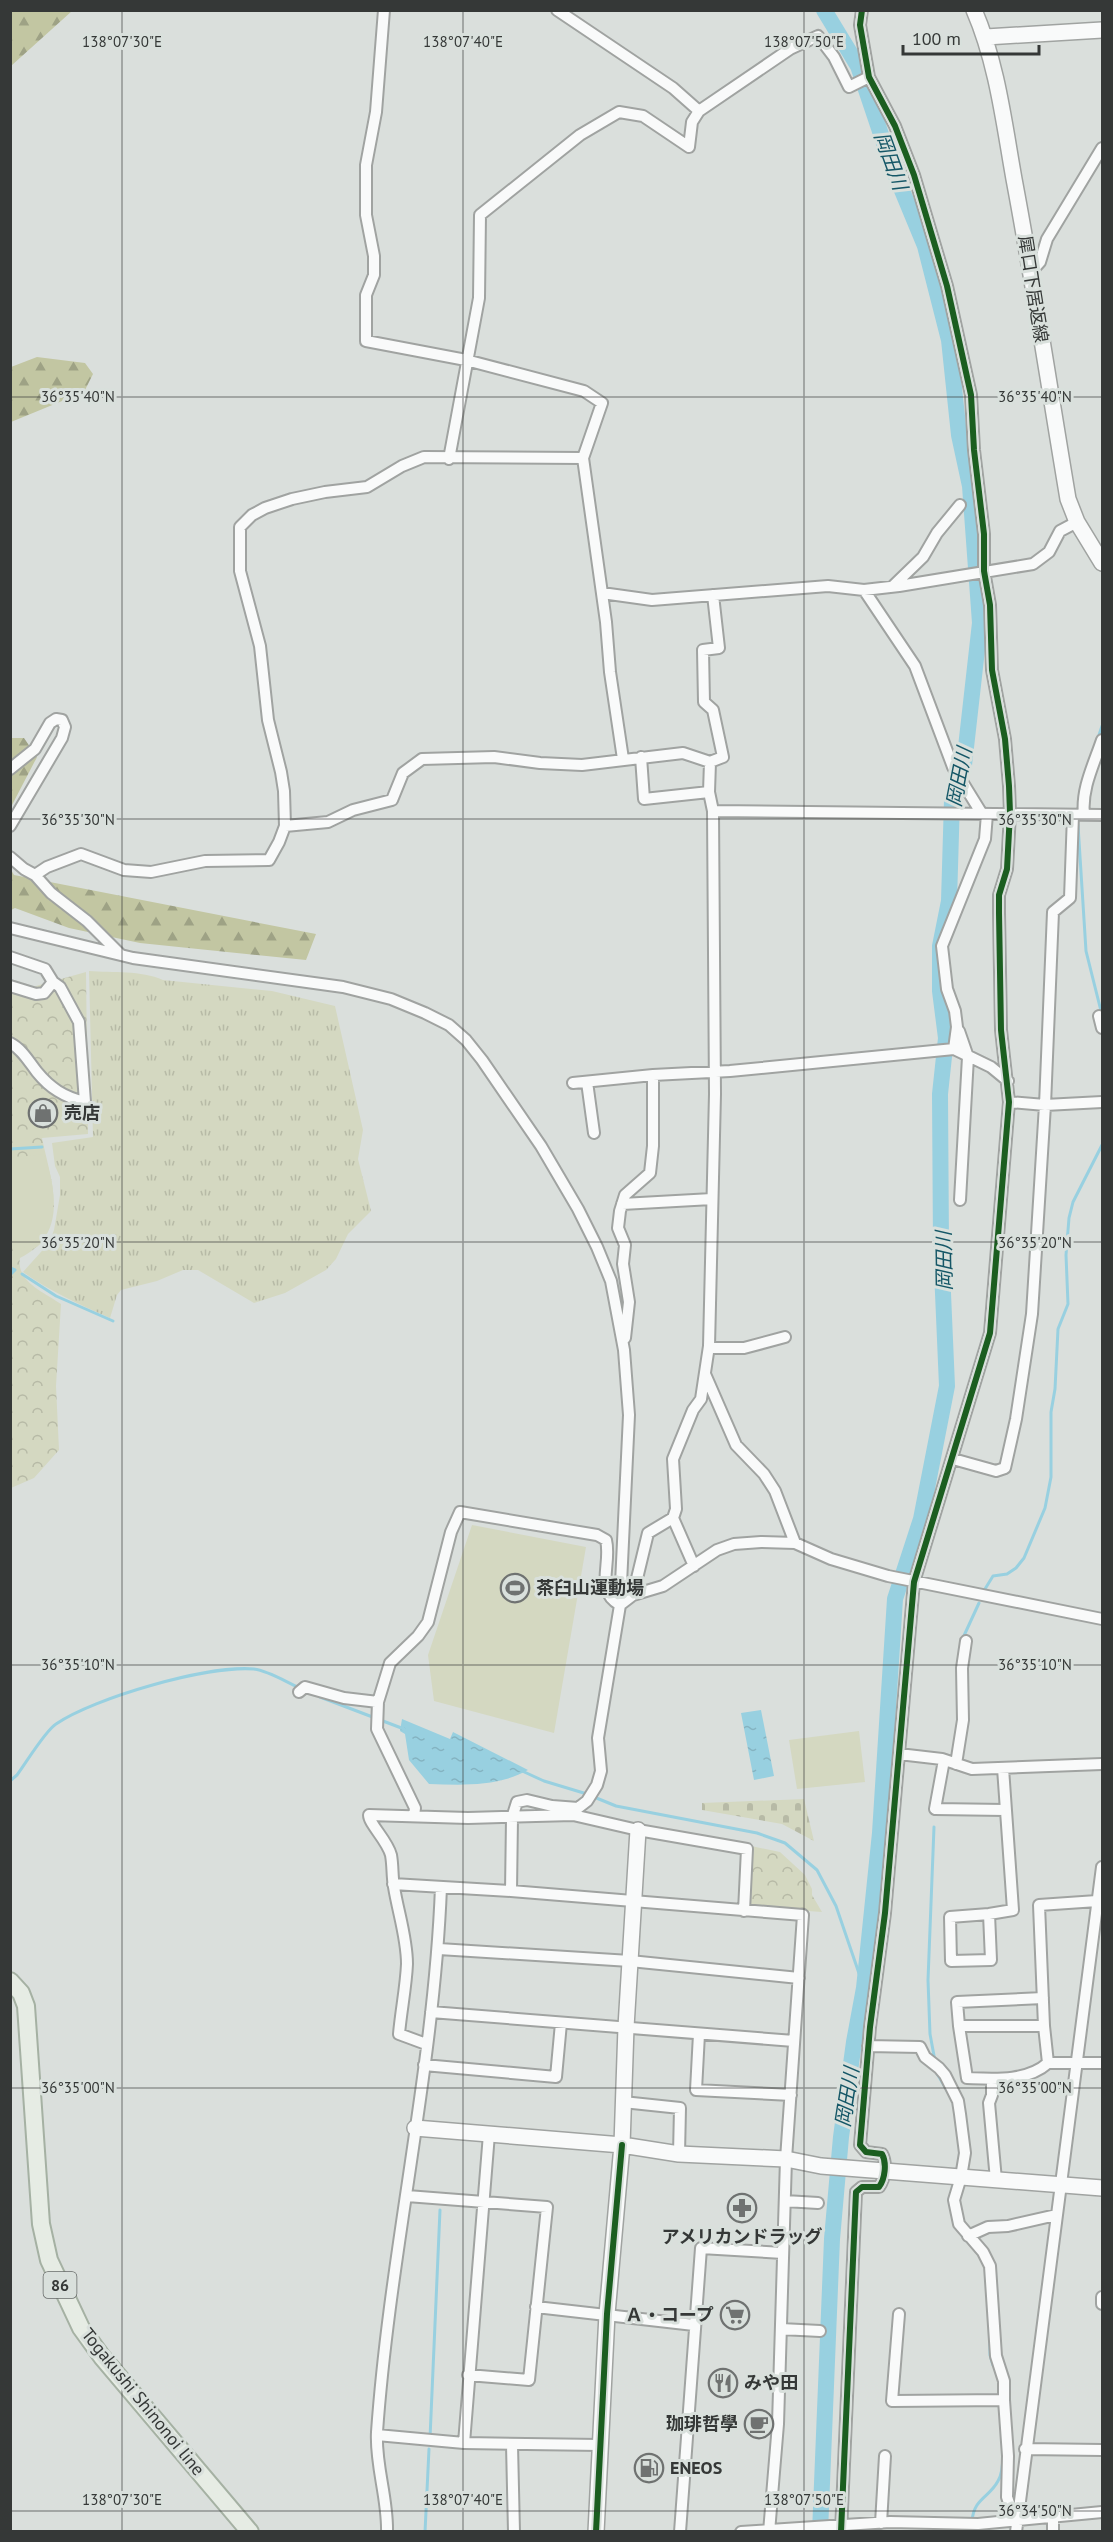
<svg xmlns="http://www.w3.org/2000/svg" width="1113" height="2542" viewBox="0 0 1113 2542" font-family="'PT Sans','Noto Sans JP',sans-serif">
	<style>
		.grass { fill: url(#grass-tufts) }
		.forest { fill: url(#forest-firs) }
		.cemetery { fill: url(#cemetery-stones) }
		.park { fill: url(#park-crowns) }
		.garden { fill: #d4d8c1 }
		.water { fill: url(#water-ripples) }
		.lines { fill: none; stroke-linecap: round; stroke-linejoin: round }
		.stream { stroke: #98d0e0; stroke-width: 3 }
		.river { stroke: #98d0e0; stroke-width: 16 }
		.street-casing { stroke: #a0a3a1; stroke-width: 14 }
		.secondary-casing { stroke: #a0a3a1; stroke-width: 18 }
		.primary-casing { stroke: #a5b1a3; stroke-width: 20 }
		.street { stroke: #f9fafa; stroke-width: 10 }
		.secondary { stroke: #f9fafa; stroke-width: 15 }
		.primary { stroke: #e6ece4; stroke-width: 16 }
		.cycleway-casing { stroke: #d9e0dc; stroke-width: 10 }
		.cycleway { stroke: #1b5e20; stroke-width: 6 }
		.ticks { fill: none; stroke: #353837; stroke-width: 1.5; stroke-opacity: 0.45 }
		.labels { text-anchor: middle; stroke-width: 6; stroke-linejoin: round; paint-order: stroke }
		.shield { fill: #d9e0dc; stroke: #666a68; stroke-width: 1.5 }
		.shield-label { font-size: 16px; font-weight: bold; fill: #353837 }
		.street-label { font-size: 18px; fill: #353837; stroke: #d9e0dc }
		.poi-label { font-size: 18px; font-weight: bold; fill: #353837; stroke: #d9e0dc; text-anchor: start }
		.water-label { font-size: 20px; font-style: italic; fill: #155767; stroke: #d9e0dc }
		.ticks-label { font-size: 15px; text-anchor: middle; fill: #353837; stroke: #d9e0dc; stroke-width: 6; stroke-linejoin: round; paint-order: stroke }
	</style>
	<defs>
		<pattern id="grass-tufts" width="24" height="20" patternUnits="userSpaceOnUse" patternTransform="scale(1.5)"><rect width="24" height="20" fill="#d4d8c1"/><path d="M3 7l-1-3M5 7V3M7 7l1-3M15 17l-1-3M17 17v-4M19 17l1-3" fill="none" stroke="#b7baa6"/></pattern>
		<pattern id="forest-firs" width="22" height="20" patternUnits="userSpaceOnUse" patternTransform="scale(1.5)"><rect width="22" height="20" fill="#c2c6a2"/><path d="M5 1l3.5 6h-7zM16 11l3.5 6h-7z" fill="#9ea285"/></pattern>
		<pattern id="cemetery-stones" width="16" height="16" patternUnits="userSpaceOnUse" patternTransform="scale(1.5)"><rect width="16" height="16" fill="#d4d8c1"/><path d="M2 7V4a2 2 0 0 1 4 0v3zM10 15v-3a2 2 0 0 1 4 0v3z" fill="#b7baa6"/></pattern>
		<pattern id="park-crowns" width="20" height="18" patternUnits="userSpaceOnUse" patternTransform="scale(1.5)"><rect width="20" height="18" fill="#d4d8c1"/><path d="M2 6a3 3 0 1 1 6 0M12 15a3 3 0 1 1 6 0" fill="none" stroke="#b7baa6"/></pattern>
		<pattern id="water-ripples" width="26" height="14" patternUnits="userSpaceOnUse" patternTransform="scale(1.5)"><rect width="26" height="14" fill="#98d0e0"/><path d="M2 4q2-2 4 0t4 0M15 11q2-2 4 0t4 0" fill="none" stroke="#84b3c1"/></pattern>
	</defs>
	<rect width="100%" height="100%" fill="#dadfdc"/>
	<!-- grass -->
	<path class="grass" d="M89,971C113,973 141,970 163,980L272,991L335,1006L363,1130L358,1159L371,1211L348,1234L336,1259L326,1270L285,1293L254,1303L198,1270H183L157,1281L121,1290L117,1295L110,1318C80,1305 50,1291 23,1272L49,1243L54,1230L60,1195V1177L55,1166L52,1143L93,1137Z"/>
	<!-- forest -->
	<path class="forest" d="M11,10H72V11L11,66Z
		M37,357L85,363L93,374L84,392L11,422V367Z
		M11,738H24L37,757L11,807Z
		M10,868L14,875L316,934L306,960L140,943L69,928L15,908L11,910Z"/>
	<!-- cemetery -->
	<path class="cemetery" d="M804,1799L814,1841L782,1824L702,1810V1803Z"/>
	<!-- park -->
	<path class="park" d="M86,972L88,1134L42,1138C51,1182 72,1232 20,1258C16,1282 44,1292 61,1304L56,1386L59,1450L34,1478L11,1488V993Z
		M751,1846L780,1852L805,1875L812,1889V1895L822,1912L752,1907L748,1903Z"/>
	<!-- garden -->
	<path class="garden" d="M44,1154C48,1166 52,1178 53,1191C55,1208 50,1249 28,1250L11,1236V1158Z
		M472,1525L586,1547L554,1733L434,1701L428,1655Z
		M859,1731L865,1782L797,1789L789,1740Z"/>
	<!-- water -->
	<path class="water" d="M761,1710L774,1776L754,1780L741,1713Z
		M402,1719L450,1739L453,1732L528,1770C498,1787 463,1785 429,1784L409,1760L405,1734L400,1731Z"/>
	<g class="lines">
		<!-- stream -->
		<path class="stream" d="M1098,738L1102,726
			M1078,813L1081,787
			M1078,825L1086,951L1102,1015
			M10,1149L42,1147
			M10,1268L15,1270L10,1275
			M22,1274L56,1296L113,1321
			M985,1589L993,1576L1007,1574L1016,1568L1024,1558L1045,1508L1051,1477V1412L1055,1389L1058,1329L1068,1304L1066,1255L1069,1218L1073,1202L1102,1145
			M962,1640L979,1603
			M320,1697L404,1729
			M520,1770L544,1781L587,1794
			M10,1781L17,1775C26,1763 45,1731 56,1724C94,1698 207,1665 254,1669C269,1671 286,1682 300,1688
			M594,1797L616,1806L757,1833L785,1843L817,1870L836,1906L864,1988
			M934,1827L928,1980L930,2034L935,2061
			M935,2070L949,2094
			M990,2339V2355L993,2365
			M430,2438L440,2210
			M972,2521C974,2498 989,2498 998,2481C1003,2473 1003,2462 1003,2453
			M425,2532L429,2449"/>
		<!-- river -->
		<path class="river" d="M820,2532L832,2239L841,2137L854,2042L864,1988L880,1833L895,1599L921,1519L947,1386L941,1247L940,1094L946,1038L940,991V946L949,901L952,800L964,765L980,623L970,486L959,435L949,340L925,246L891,164L858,66L824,10"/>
		<!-- street casing -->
		<g class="street-casing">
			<path id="street" d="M384,10L376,112L366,165V215L374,256V275L366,295V341L466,360L584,391L602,403L583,458L606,622L610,672L623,759
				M557,10L673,88L699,111
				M1031,272L1040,262L1047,239L1102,148
				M449,459L479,298L480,215L580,135L619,112L643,116L689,147L692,122L699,111L790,49L818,36L834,57L849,87L869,77
				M892,587L923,557L937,533L960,505
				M864,590L915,666L953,767L982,814
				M602,593L652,600L828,586L864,590L899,586L1033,564L1049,552L1060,531L1077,522
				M641,757L644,799L709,792
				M10,769L35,749L50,723L56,719L62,720L65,727L62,738L10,826
				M713,811L1102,815
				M1084,815C1081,789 1094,764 1102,740
				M285,826L328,822L353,810L392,800L403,773L422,759L494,757L540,763L582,765L683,753L710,762L723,757L713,710L704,702L703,650L719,648L713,595
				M10,857L24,869L35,875L51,893L87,921L120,954
				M35,875L47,867L81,854L124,870L151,872L205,861L269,860L279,842L285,826L284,791L281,772L268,720L260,646L240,571V527L252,515L265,508L292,499L325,492L367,487L402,466L424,457L583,458
				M10,928L133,958L343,987L391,999L425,1013L449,1025L466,1040L482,1060L541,1146L578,1209L597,1247L611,1281L624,1350L629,1415L620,1605L598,1738L601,1771L597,1785L587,1801L578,1808L552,1806L527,1800L517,1802L512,1818L511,1891
				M10,957L45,969L53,982L60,987L79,1022L85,1102C64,1097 50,1088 37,1072C29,1062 22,1049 10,1043
				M10,986L36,994L44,993L53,982
				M1099,1016L1102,1028
				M959,1031L968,1057L960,1200
				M954,1049L957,1027L955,1011L947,989L942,946L985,839L987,814
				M587,1082L594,1133
				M573,1083L653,1075
				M1009,1102L1045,1105L1102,1102
				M622,1204L712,1199
				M625,1338L629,1302L623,1264L625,1245L618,1228L620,1211L625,1195L650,1173L653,1146V1075L730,1071L954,1049L991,1067L1008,1081
				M709,1348H744L785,1337
				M705,1374L736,1445L764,1474L775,1491L795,1543
				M953,1459L996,1471L1005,1468L1016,1419L1032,1314L1045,1105L1053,912L1070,898L1073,815
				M694,1566L673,1518L676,1509L673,1459L693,1410L701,1399L709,1346L715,1094L713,811L709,792L710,762
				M633,1595L648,1533L673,1518
				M620,1605L633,1595L663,1586L717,1550L734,1544L761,1542L795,1543L831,1559L888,1576L1102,1619
				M299,1692L305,1687L344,1698L378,1702L390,1663L418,1636L428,1622L451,1532L460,1512L597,1535L606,1540C612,1564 594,1591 620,1605
				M378,1702L377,1729L415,1808L414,1816
				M899,1754L942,1759L972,1769L1102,1764
				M944,1760L935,1809L1005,1810
				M956,1764L963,1720L962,1668L966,1641
				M393,1884L511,1891L803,1915L786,2159L778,2424L769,2532
				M1097,1901L1039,1905L1044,2026L1048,2063H1102
				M989,1914L991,1960L951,1961L950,1917L989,1914L1013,1910L1003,1768
				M439,1949L630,1961L799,1978
				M1043,1998L957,2002L959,2026H1044
				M431,2012L794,2041
				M959,2026L967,2078C993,2079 1027,2082 1048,2063
				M699,2034L696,2090L791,2095
				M426,2044L399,2034C401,2011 406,1987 407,1964C407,1938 398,1912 394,1887C392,1876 393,1866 391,1855C387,1840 369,1824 369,1815L468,1818L573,1815L638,1830L747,1849L744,1911
				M868,2046L920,2047L925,2057L939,2068L945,2075L958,2101L960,2114L965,2153L961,2177L954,2200L959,2224L983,2252L990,2266L996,2356L1004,2381V2400L1008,2456L1007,2497L1014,2518
				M424,2065L556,2077L561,2023
				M992,2079V2095L989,2103L996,2180
				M623,2102L680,2108L679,2154
				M407,2196L547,2207L529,2380L468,2375
				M785,2201L818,2203
				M968,2236L988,2227L1008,2226L1056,2215
				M1102,2297V2304
				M536,2307L694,2325
				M899,2314L892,2401L1004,2400
				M781,2329L820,2331
				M377,2435L464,2443L489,2134
				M464,2443L600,2445
				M512,2445L514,2532
				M1025,2449L1102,2450
				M881,2523L885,2456
				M387,2532C388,2498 375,2465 377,2432C390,2250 434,2070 441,1887
				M680,2532L701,2248L783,2253
				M741,2532L890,2522L978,2524L1102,2512
				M841,2532L856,2192L862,2187H879C885,2179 887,2163 882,2154L866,2152L860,2145L870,2027L885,1913L914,1582L990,1333L1009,1102L1001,1030L999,913V895L1007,869L1010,813L1009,786L1005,739L992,670L990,605L984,571V534L974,450L971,395L947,286L914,175L895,126L869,77L860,25L862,10
				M1016,2532L1102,1867
				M1053,2532V2517"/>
		</g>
		<!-- secondary casing -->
		<g class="secondary-casing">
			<path id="secondary" d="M974,10C997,63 1004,123 1014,179C1034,285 1050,392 1068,499L1077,522L1102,563
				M986,37L1102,30
				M415,2128L622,2145L679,2154L786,2159L821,2166L1102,2188
				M596,2532L607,2314L622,2145L626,2027L638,1830"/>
		</g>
		<!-- primary casing -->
		<g class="primary-casing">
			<path id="primary" d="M10,1981L21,1993L26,2006L41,2224L49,2260L81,2328L102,2357L250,2532"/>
		</g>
		<!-- street -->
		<use href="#street" class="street"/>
		<!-- secondary -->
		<use href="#secondary" class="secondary"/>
		<!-- primary -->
		<use href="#primary" class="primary"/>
		<!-- cycleway casing -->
		<g class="cycleway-casing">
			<path id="cycleway" d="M596,2532L607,2314L622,2145
				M841,2532L856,2192L862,2187H879C885,2179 887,2163 882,2154L866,2152L860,2145L870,2027L885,1913L914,1582L990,1333L1009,1102L1001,1030L999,913V895L1007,869L1010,813L1009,786L1005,739L992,670L990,605L984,571V534L974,450L971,395L947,286L914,175L895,126L869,77L860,25L862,10"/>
		</g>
		<!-- cycleway -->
		<use href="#cycleway" class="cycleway"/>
	</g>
	<!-- ticks -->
	<path class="ticks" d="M122,10V2532M463,10V2532M804,10V2532M10,397H1102M10,819H1102M10,1242H1102M10,1665H1102M10,2088H1102M10,2511H1102"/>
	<!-- icons -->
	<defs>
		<g id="shop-ring" transform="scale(1.5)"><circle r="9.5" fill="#d9e0dc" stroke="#6f7271" stroke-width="1.5"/><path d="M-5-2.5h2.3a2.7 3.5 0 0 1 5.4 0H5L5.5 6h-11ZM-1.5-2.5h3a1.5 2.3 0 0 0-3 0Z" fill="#6f7271"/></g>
		<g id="stadium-ring" transform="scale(1.5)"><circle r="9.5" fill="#d9e0dc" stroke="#6f7271" stroke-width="1.5"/><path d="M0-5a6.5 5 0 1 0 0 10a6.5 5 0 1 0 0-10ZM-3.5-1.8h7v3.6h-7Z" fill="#6f7271"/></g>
		<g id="pharmacy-ring" transform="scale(1.5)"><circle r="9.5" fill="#d9e0dc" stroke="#6f7271" stroke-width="1.5"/><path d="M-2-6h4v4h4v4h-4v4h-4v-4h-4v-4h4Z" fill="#6f7271"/></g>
		<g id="supermarket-ring" transform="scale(1.5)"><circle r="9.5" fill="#d9e0dc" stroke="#6f7271" stroke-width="1.5"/><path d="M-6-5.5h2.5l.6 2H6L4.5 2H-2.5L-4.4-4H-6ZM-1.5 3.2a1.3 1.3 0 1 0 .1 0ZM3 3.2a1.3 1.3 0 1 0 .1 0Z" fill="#6f7271"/></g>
		<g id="restaurant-ring" transform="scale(1.5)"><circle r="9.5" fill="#d9e0dc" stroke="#6f7271" stroke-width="1.5"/><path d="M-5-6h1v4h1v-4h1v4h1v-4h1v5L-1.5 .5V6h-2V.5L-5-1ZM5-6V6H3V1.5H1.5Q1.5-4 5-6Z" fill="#6f7271"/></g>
		<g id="cafe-ring" transform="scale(1.5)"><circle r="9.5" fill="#d9e0dc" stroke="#6f7271" stroke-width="1.5"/><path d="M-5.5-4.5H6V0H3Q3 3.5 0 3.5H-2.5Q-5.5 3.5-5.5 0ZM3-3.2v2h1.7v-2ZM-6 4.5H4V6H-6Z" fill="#6f7271"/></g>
		<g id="fuel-ring" transform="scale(1.5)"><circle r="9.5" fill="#d9e0dc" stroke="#6f7271" stroke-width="1.5"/><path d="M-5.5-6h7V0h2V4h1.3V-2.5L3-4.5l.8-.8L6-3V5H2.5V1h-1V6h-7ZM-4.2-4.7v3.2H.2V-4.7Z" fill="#6f7271"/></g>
	</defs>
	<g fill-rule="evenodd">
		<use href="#shop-ring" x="43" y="1113"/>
		<use href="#stadium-ring" x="515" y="1588"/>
		<use href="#pharmacy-ring" x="742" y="2208"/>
		<use href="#supermarket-ring" x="735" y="2315"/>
		<use href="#restaurant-ring" x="723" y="2383"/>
		<use href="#cafe-ring" x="759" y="2424"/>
		<use href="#fuel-ring" x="649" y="2468"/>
	</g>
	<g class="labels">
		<!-- shield labels -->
		<rect class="shield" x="43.5" y="2272" width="33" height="26" rx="4.5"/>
		<g class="shield-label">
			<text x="60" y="2291">86</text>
		</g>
		<!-- street labels -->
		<g class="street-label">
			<text transform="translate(1033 289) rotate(81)" y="6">犀口下居返線</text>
			<text transform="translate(143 2402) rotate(51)" y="6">Togakushi Shinonoi line</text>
		</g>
		<!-- poi labels -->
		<g class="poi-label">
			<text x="64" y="1119">売店</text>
			<text x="536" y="1594">茶臼山運動場</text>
			<text x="742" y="2243" text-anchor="middle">アメリカンドラッグ</text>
			<text x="714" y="2321" text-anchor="end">Ａ・コープ</text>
			<text x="744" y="2389">みや田</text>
			<text x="738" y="2430" text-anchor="end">珈琲哲學</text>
			<text x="670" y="2474">ENEOS</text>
		</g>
		<!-- water labels -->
		<g class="water-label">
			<text transform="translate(891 161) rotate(70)" y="7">岡田川</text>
			<text transform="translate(959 777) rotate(-79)" y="7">岡田川</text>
			<text transform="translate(944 1261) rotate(-91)" y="7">岡田川</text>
			<text transform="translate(847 2097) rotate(-81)" y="7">岡田川</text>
		</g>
	</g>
	<g class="ticks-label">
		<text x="122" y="47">138°07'30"E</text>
		<text x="463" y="47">138°07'40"E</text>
		<text x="804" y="47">138°07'50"E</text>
		<text x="78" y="402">36°35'40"N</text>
		<text x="1035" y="402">36°35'40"N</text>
		<text x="78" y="825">36°35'30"N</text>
		<text x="1035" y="825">36°35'30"N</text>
		<text x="78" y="1248">36°35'20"N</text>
		<text x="1035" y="1248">36°35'20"N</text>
		<text x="78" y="1670">36°35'10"N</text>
		<text x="1035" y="1670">36°35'10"N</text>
		<text x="78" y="2093">36°35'00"N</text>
		<text x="1035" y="2093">36°35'00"N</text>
		<text x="122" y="2505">138°07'30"E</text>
		<text x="463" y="2505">138°07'40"E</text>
		<text x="804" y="2505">138°07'50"E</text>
		<text x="1035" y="2516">36°34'50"N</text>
	</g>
	<!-- border -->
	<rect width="1113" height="2542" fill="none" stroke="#353837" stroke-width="24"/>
	<!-- scale -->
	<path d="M903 45v9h136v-9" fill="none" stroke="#353837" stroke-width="3"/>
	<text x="912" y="45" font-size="18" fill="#353837" stroke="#d9e0dc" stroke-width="4.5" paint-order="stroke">100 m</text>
</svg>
